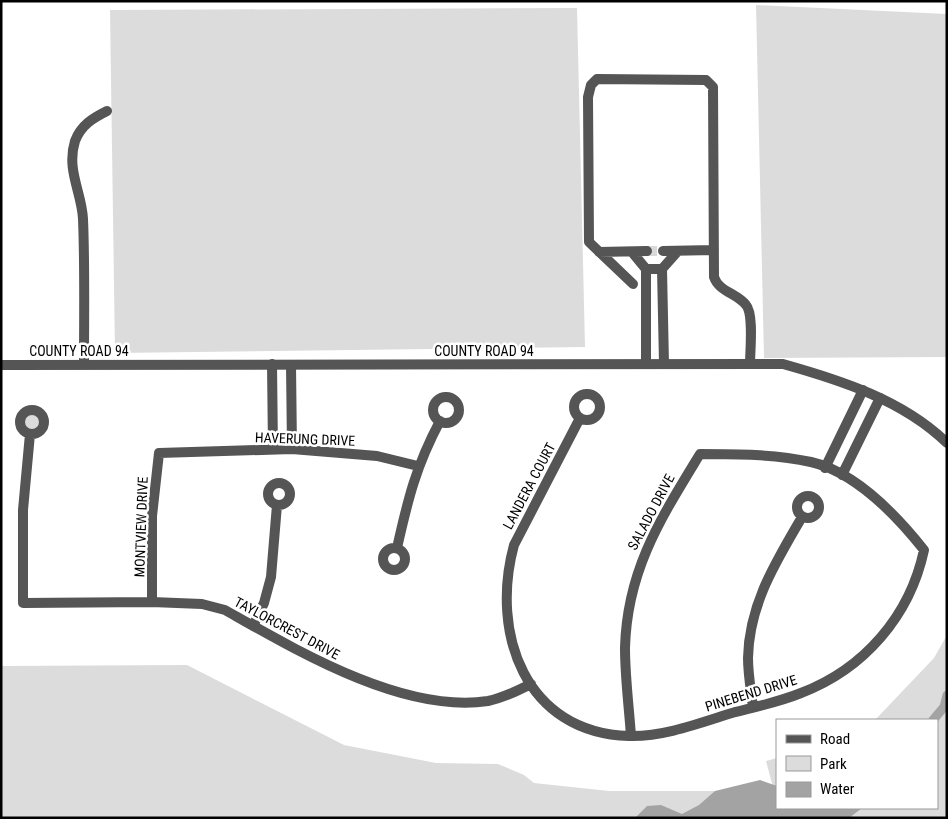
<svg xmlns="http://www.w3.org/2000/svg" width="948" height="819" viewBox="0 0 948 819" font-family="'Roboto Condensed',sans-serif">
	<style>
		.green { fill: #dcdcdc }
		.water { fill: #a3a3a3 }
		.lines { fill: none; stroke-linecap: round; stroke-linejoin: round }
		.canal { stroke: #a3a3a3; stroke-width: 9 }
		.minor-tunnel { stroke: #d9d9d9; stroke-width: 10; stroke-dasharray: 10 5; stroke-linecap: butt }
		.minor { stroke: #555; stroke-width: 10 }
		.tertiary { stroke: #555; stroke-width: 10 }
		.labels { text-anchor: middle; stroke-width: 5; stroke-linejoin: round; paint-order: stroke }
		.street-label { font-size: 14px; fill: #000; stroke: #fff }
	</style>
	<rect width="100%" height="100%" fill="#fff"/>
	<!-- green -->
	<path class="green" d="M756,5L947,14V357L764,358Z
		M577,8L585,347L115,353L110,10Z
		M21 421a11 11 0 1 1 22 0a11 11 0 1 1-22 0Z
		M947,635V818H1V666L187,665L344,745L436,763L498,764L524,775L534,783L609,791H774L766,761L777,758V808H937V720H875L934,658Z"/>
	<!-- water -->
	<path class="water" d="M760,780L777,786V808H862L849,818H635L647,806L661,805L682,814L699,805L715,791Z"/>
	<g class="lines">
		<!-- canal -->
		<path class="canal" d="M933,720L944,707L947,695"/>
		<!-- minor-tunnel -->
		<path class="minor-tunnel" d="M647,251H663"/>
		<!-- minor -->
		<path class="minor" d="M663,251L714,250
			M599,252L647,251
			M632,252L646,269V364
			M646,269H662L678,251
			M662,269L664,364
			M633,284L589,242L588,97L591,85L597,79L706,80L713,87L714,277C719,292 737,293 746,305C754,314 750,351 750,364
			M84,364C84,316 85,267 83,219C82,193 66,170 75,141C81,125 93,118 107,111
			M272,364L273,450
			M291,365L292,449
			M574 407a13 13 0 1 1 26 0a13 13 0 1 1-26 0Z
			M433 410a13 13 0 1 1 26 0a13 13 0 1 1-26 0Z
			M20 422a12 12 0 1 1 24 0a12 12 0 1 1-24 0Z
			M580,418L514,545C490,633 525,733 629,736C663,737 700,723 732,713C755,707 779,702 801,693C864,669 910,616 924,550C897,516 855,472 811,462C774,454 737,454 700,454C661,518 627,570 625,648C625,677 629,707 631,736
			M30,434L23,510V603L152,602L202,604L225,610C296,650 403,714 488,701C503,698 517,691 531,684
			M825,468L863,390
			M842,475L880,398
			M268 494a11 11 0 1 1 22 0a11 11 0 1 1-22 0Z
			M797 507a11 11 0 1 1 22 0a11 11 0 1 1-22 0Z
			M383 559a11 11 0 1 1 22 0a11 11 0 1 1-22 0Z
			M397,548C408,499 416,466 440,421
			M152,602V516L159,453L292,449L377,456L418,466
			M253,626L264,603L271,577L277,505
			M753,707C751,691 748,674 748,658C749,604 776,562 802,517"/>
		<!-- tertiary -->
		<path class="tertiary" d="M1,365L783,364C840,380 903,400 947,443"/>
	</g>
	<g class="labels">
		<!-- street labels -->
		<g class="street-label">
			<text x="79" y="356">COUNTY ROAD 94</text>
			<text x="484" y="356">COUNTY ROAD 94</text>
			<text transform="translate(305 439) rotate(2)" y="5">HAVERUNG DRIVE</text>
			<text transform="translate(529 486) rotate(-62)" y="5">LANDERA COURT</text>
			<text transform="translate(651 512) rotate(-62)" y="5">SALADO DRIVE</text>
			<text transform="translate(141 527) rotate(-88)" y="5">MONTVIEW DRIVE</text>
			<text transform="translate(287 628) rotate(28)" y="5">TAYLORCREST DRIVE</text>
			<text transform="translate(751 693) rotate(-17)" y="5">PINEBEND DRIVE</text>
		</g>
	</g>
	<!-- border -->
	<rect width="948" height="819" fill="none" stroke="#000000" stroke-width="5"/>
	<!-- legend -->
	<rect x="776" y="719" width="162" height="90" fill="#ffffff" stroke="#999999"/>
	<rect x="786" y="735" width="25" height="8" fill="#555555" stroke="#999999"/>
	<text x="820" y="744" font-size="15" fill="#000000">Road</text>
	<rect x="786" y="756" width="25" height="15" fill="#dcdcdc" stroke="#999999"/>
	<text x="820" y="769" font-size="15" fill="#000000">Park</text>
	<rect x="786" y="782" width="25" height="15" fill="#a3a3a3" stroke="#999999"/>
	<text x="820" y="794" font-size="15" fill="#000000">Water</text>
</svg>
